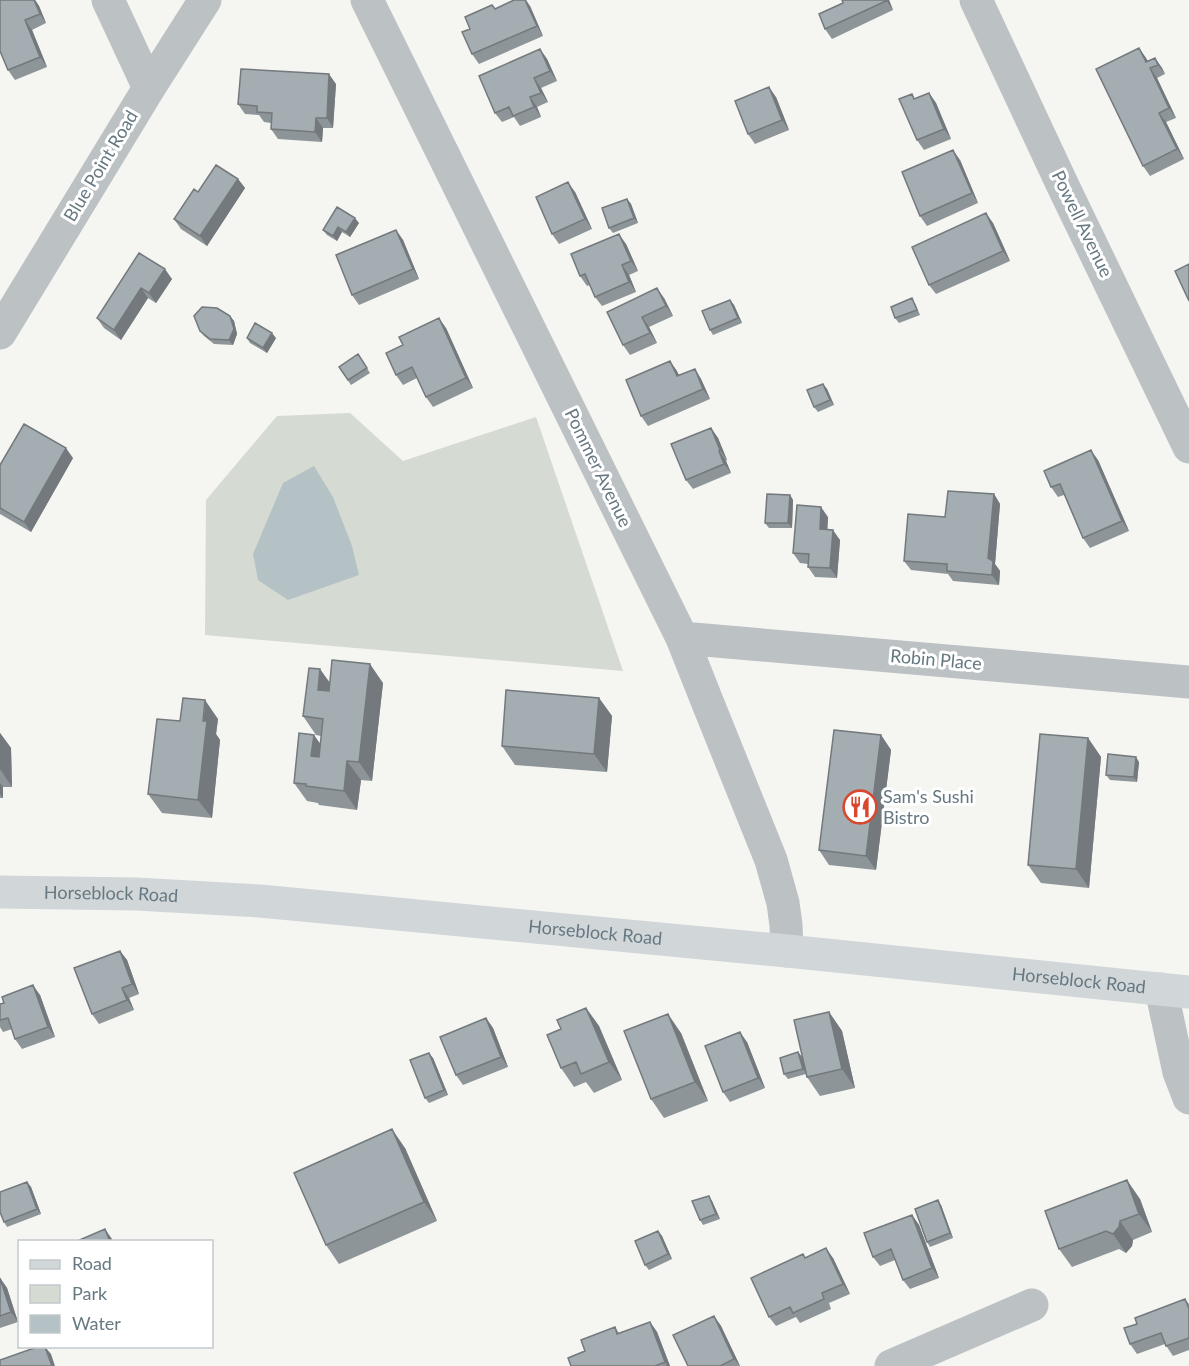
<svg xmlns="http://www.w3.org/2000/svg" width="1189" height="1366" viewBox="0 0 1189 1366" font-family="Lato,sans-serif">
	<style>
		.green { fill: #d5dad2 }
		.water { fill: #b4c1c5 }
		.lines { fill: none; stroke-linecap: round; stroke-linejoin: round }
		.minor { stroke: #bcc1c4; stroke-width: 33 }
		.major { stroke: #d1d6d9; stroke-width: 33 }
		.wall { fill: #8d9598 }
		.shaded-wall { fill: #73797c }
		.building { fill: #a4adb1; stroke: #73797c; stroke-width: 1.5 }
		.labels { text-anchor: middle; stroke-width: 6; stroke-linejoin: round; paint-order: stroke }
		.street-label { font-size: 18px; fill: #667881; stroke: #fff }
		.poi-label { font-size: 18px; fill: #667881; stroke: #fff; text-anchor: start }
	</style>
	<rect width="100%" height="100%" fill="#f5f5f2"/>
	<!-- green -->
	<path class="green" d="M350,413L403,461L536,417L623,671L205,635L206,500L277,416Z"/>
	<!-- water -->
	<path class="water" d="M314,466L333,497L352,546L359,575L288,600L258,580L253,554L283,483Z"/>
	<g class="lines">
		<!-- minor -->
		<path class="minor" d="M108,0L149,88
			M367,0L682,638L707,701L771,860L783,903L786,925L787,951
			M976,0L1063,186L1189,447
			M0,333L149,88L205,0
			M682,638L1189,682
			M1161,989L1179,1072L1189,1098
			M891,1366L1032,1305"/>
		<!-- major -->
		<path class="major" id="s1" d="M0,892L136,894L260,901L787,951L1189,992"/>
	</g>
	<!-- wall -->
	<path class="wall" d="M34,0H35L39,6L46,23L32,30L47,67L15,80L8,70L0,51Z
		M842,0H889L893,10L832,39L825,29L843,3Z
		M530,6L543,36L479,64L472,54L470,29L495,9Z
		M1139,48L1148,61L1155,58L1162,68L1165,74L1157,78L1176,118L1166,122L1184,159L1150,176L1143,166Z
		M540,49L547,59L557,81L541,88L548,102L537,107L541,117L520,126L514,117L502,122L495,113Z
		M336,84L333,128H323L322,142L278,139L271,129V123L264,122L259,115L245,114L238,104Z
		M929,93L936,103L951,139L924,150L917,140L912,94L915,99Z
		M776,97L789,130L755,144L748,134Z
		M960,160L978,203L927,226L920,216Z
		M238,179L245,188L207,246L181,229L174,219L198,192Z
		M575,192L592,229L559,244L552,234Z
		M627,199L631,204L638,223L613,233L609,228Z
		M359,223L350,237L342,232L337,241L327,235L323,230Z
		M993,223L1010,261L936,294L929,285Z
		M396,230L403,240L419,279L359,305L352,295Z
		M626,244L638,271L629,275L636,292L602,306L595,297L590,285L587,286L580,276Z
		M139,253L172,279L156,303L148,298L121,340L104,328L97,318Z
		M664,298L673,316L649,327L657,343L630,355L623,345L607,312Z
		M730,300L734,305L742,323L713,335L710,330Z
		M915,303L920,315L899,323L895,318Z
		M230,316L234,321L237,334L233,345L214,344L204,336L200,331Z
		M446,328L473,388L433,407L426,397L417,378L403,385L396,375Z
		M247,338H276L267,353L250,343Z
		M358,354L370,373L351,385L339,367Z
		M670,361L679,375L695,369L701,379L710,399L648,426L641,416Z
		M823,384L827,389L834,405L818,412L814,407Z
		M711,428L718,438L727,460L726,461L731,473L693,489L686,480Z
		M73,458L31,532L0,514V465Z
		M1098,460L1129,531L1090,548L1083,538L1064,495L1058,497L1051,487Z
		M994,494L1000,504L995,564L1000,571L999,585L953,581L948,574L911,570L904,561L945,517Z
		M790,495L793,500L792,528H769L765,523Z
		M828,517L827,530L840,540L837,578L815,577L808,567V564L800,563L793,553Z
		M330,683H383L372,781L361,780L357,810L319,805L318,803L307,801L294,783L320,744L321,736L316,735L303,716Z
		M599,698L612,716L607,772L515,765L502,746Z
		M218,719L216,734L220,740L212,818L162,813L148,794L180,721Z
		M0,733L11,748L12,787H3V798H0Z
		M881,735L891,750L876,870L829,865L819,850Z
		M1088,738L1101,757L1089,888L1041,883L1028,865Z
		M1139,762L1137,782L1110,780L1106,775Z
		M120,951L127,960L139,994L129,998L134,1010L99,1024L92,1014Z
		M40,995L55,1037L22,1049L15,1039L12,1029L3,1032L0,1027V1004Z
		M586,1008L599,1026L622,1080L594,1093L586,1082L574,1087L561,1068Z
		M829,1012L842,1031L855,1088L820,1096L807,1077L806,1074L788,1079L784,1074L798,1052L802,1057Z
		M486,1018L493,1028L508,1067L463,1085L456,1075Z
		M681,1033L708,1101L664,1118L651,1099Z
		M747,1042L765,1088L730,1102L723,1092Z
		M433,1058L448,1095L429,1103L425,1098Z
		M405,1148L437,1221L339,1264L326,1245Z
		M27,1182L31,1187L41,1214L7,1227L4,1222Z
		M1140,1199L1152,1232L1133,1240L1132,1246L1126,1253L1119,1249L1072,1267L1059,1249Z
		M712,1201L720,1219L703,1225L700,1220Z
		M941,1205L953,1238L930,1247L927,1242Z
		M912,1215L919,1225L939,1278L910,1289L903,1280L895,1260L880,1266L873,1257Z
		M658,1231L662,1236L672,1259L649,1270L645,1265Z
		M803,1254L806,1258H833L850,1294L829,1303L831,1309L800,1323L796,1317L776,1326L769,1317Z
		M0,1278L7,1288L18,1322L0,1328Z
		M1185,1299L1189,1304V1350L1173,1356L1165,1344L1137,1354L1130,1344L1137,1324Z
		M714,1316L721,1326L740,1366H688Z
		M650,1322L657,1332L670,1366H571L585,1351L615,1327L619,1333Z"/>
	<!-- shaded-wall -->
	<path class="shaded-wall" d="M34,0H35L39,6L46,23L40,14Z
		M525,0H526L530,6L543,36L537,26Z
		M886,0H889L893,10Z
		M25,20L32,30L47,67L40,57Z
		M1139,48L1146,58L1151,68L1146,62Z
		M540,49L547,59L557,81L550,71Z
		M1155,58L1162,68L1165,74L1158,65Z
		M1150,68L1157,78L1176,118L1169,108Z
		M329,74L336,84L333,128L327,118Z
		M534,78L541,88L548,102L541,93Z
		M769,87L776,97L789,130L782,120Z
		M929,93L936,103L951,139L944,129Z
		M530,97L537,107L541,117L534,107Z
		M1159,113L1166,122L1184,159L1177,149Z
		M316,118L323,128L322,142L315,132Z
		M953,150L960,160L978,203L972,193Z
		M238,179L245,188L207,246L200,236Z
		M568,182L575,192L592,229L585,219Z
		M627,199L631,204L638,223L634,218Z
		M986,213L993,223L1010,261L1003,251Z
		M355,218L359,223L350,237L346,232Z
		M338,227L342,232L337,241L333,236Z
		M396,230L403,240L419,279L413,269Z
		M619,234L626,244L638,271L631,261Z
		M622,265L629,275L636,292L629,282Z
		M165,269L172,279L156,303L149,293Z
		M141,288L148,298L121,340L114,330Z
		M657,288L664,298L673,316L666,306Z
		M730,300L734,305L742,323L738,318Z
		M230,316L234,321L237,334L233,345L229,340Z
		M642,317L649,327L657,343L650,333Z
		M439,318L446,328L473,388L466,378Z
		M272,333L276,338L267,353L263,348Z
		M670,361L677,371L684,386L677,376Z
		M695,369L701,379L710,399L703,389Z
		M823,384L827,389L834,405L830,400Z
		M711,428L718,438L727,460L720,450Z
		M66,448L73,458L31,532L24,522Z
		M1091,450L1098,460L1129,531L1122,521Z
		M719,451L726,461L731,473L724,464Z
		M994,494L1000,504L995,564L1000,571L999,585L992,575L988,558Z
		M790,495L793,500L792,528L788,523Z
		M821,507L828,517L827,539L820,529Z
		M833,530L840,540L837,578L830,568Z
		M370,664L383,683L372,781L359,762Z
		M320,669L333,687L331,708L318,690Z
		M599,698L612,716L607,772L594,754Z
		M205,700L218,719L216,734L220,740L212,818L198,800Z
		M0,733L11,748L12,787L0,769Z
		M314,735L327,753L325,775L311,756Z
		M881,735L891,750L876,870L866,856Z
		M1088,738L1101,757L1089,888L1076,869Z
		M1136,757L1139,762L1137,782L1134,777Z
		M347,761L361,780L357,810L344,791Z
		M0,783L3,787V798L0,794Z
		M120,951L127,960L139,994L132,984Z
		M33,985L40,995L55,1037L48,1027Z
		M122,988L129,998L134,1010L127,1000Z
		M586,1008L599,1026L622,1080L609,1062Z
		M829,1012L842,1031L855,1088L842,1069Z
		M668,1014L681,1033L708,1101L695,1082Z
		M486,1018L493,1028L508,1067L501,1057Z
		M740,1032L747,1042L765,1088L758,1078Z
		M798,1052L802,1057L807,1074L803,1069Z
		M429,1053L433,1058L448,1095L444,1090Z
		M392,1129L405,1148L437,1221L424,1202Z
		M1127,1180L1140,1199L1152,1232L1139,1214Z
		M27,1182L31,1187L41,1214L37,1209Z
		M709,1196L712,1201L720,1219L716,1214Z
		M938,1200L941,1205L953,1238L950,1233Z
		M912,1215L919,1225L939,1278L932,1268Z
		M1120,1221L1133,1240L1132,1246L1126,1253L1113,1234Z
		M105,1229L112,1239L113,1242H110Z
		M658,1231L662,1236L672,1259L668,1254Z
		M826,1248L833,1258L850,1294L843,1284Z
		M0,1278L7,1288L18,1322L11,1312Z
		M714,1316L721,1326L740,1366L734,1359Z
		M650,1322L657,1332L670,1366H667L665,1362Z
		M45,1347L51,1354L55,1366H52Z"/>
	<!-- building -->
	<path class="building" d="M0,0H34L40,14L25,20L40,57L8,70L0,51Z
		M514,0H525L537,26L472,54L462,32L470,29L465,17L492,5L495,9Z
		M842,0H886V1L825,29L819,14L843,3Z
		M1139,48L1146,62L1155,58L1158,65L1150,68L1169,108L1159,113L1177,149L1143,166L1096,69Z
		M540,49L550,71L534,78L541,93L530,97L534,107L513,116L509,107L495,113L479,76Z
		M241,69L329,74L327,118H316L315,132L271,129L272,113L257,112V106L238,104Z
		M769,87L782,120L748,134L735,101Z
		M929,93L944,129L917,140L899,99L912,94L914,99Z
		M953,150L972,193L920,216L902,172Z
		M216,165L238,179L200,236L174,219L194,189L198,192Z
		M568,182L585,219L552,234L536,197Z
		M627,199L634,218L609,228L602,208Z
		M337,207L355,218L346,232L338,227L333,236L323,230Z
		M986,213L1003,251L929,285L912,247Z
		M396,230L413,269L352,295L336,255Z
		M619,234L631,261L622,265L629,282L595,297L585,274L580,276L571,254Z
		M139,253L165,269L149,293L141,288L114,330L97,318Z
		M1189,264V301L1175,271Z
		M657,288L666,306L642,317L650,333L623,345L607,312Z
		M912,298L917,310L895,318L891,307Z
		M730,300L738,318L710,330L702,311Z
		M202,307L217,308L230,316L234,329L229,340L210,339L200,331L194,316Z
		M439,318L466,378L426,397L412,367L396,375L386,353L403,345L399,337Z
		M255,323L272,333L263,348L247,338Z
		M358,354L367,368L348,380L339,367Z
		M670,361L677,376L695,369L703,389L641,416L626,380Z
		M823,384L830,400L814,407L807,390Z
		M24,424L66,448L24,522L0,508V465Z
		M711,428L720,450L719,451L724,464L686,480L671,444Z
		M1091,450L1122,521L1083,538L1060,484L1051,487L1044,471Z
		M948,491L994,494L988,558L993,561L992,575L947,571V564L904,561L908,514L945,517Z
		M767,494L790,495L788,523H765Z
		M797,505L821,507L820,529L833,530L830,568L808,567L809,554L793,553Z
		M332,660L370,664L359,762L347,761L344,791L306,786V784L294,783L299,733L314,735L311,756L319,757L323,719L303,716L309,668L320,669L318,690L329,691Z
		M506,690L599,698L594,754L502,746Z
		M183,698L205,700L203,721H207L198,800L148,794L157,719L180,721Z
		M834,730L881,735L866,856L819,850Z
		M1040,734L1088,738L1076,869L1028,865Z
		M1108,754L1136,757L1134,777L1106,775Z
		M120,951L132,984L122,988L127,1000L92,1014L74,968Z
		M33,985L48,1027L15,1039L8,1018L0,1020V1004L4,1003L2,997Z
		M586,1008L609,1062L581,1074L576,1062L561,1068L547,1035L561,1029L557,1020Z
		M829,1012L842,1069L807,1077L794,1020Z
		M668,1014L695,1082L651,1099L624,1031Z
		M486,1018L501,1057L456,1075L440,1037Z
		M740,1032L758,1078L723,1092L705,1046Z
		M798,1052L803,1069L784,1074L780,1058Z
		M429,1053L444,1090L425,1098L410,1060Z
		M392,1129L424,1202L326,1245L294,1173Z
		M1127,1180L1139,1214L1120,1221L1119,1227L1113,1234L1106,1231L1059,1249L1045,1211Z
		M27,1182L37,1209L4,1222L0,1212V1192Z
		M709,1196L716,1214L700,1220L692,1201Z
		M938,1200L950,1233L927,1242L915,1209Z
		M912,1215L932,1268L903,1280L891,1249L873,1257L864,1233Z
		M105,1229L110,1242H75Z
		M658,1231L668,1254L645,1265L635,1241Z
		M826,1248L843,1284L822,1293L824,1299L793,1313L790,1307L769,1317L751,1278L803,1254L805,1258Z
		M0,1278L11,1312L0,1316Z
		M1185,1299L1189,1309V1338L1166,1346L1161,1333L1130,1344L1124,1328L1137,1324L1135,1318Z
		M714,1316L734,1359L720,1366H688L673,1335Z
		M650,1322L665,1362L655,1366H571L568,1358L585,1351L581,1340L615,1327L617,1334Z
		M37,1347H45L52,1366H0V1360Z"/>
	<!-- icons -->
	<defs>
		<g id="restaurant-ring" transform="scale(1.725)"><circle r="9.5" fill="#fff" stroke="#d8482f" stroke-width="1.5"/><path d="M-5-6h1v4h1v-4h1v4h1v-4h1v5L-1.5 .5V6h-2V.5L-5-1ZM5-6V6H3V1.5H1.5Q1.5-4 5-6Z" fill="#d8482f"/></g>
	</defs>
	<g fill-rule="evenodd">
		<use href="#restaurant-ring" x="860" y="807"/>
	</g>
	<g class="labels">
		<!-- street labels -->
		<g class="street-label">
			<text transform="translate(101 166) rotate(-59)" y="6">Blue Point Road</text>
			<text transform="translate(1082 224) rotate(64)" y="6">Powell Avenue</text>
			<text transform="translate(598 468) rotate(64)" y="6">Pommer Avenue</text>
			<text transform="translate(936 660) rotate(5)" y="6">Robin Place</text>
			<text dy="6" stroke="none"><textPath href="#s1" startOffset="111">Horseblock Road</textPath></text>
			<text dy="6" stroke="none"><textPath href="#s1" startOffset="597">Horseblock Road</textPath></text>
			<text dy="6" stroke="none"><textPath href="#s1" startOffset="1083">Horseblock Road</textPath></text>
		</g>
		<!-- poi labels -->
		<g class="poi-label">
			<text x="883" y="803">Sam's Sushi<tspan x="883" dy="21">Bistro</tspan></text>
		</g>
	</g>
	<!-- legend -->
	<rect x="18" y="1240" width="195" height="108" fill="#ffffff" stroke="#c2c9cd" stroke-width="1.5"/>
	<rect x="30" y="1260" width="30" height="9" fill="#d1d6d9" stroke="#c2c9cd" stroke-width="1.5"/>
	<text x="72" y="1270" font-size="18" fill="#667881">Road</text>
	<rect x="30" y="1285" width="30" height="18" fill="#d5dad2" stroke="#c2c9cd" stroke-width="1.5"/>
	<text x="72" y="1300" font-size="18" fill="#667881">Park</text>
	<rect x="30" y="1315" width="30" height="18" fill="#b4c1c5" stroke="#c2c9cd" stroke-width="1.5"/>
	<text x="72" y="1330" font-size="18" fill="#667881">Water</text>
</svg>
